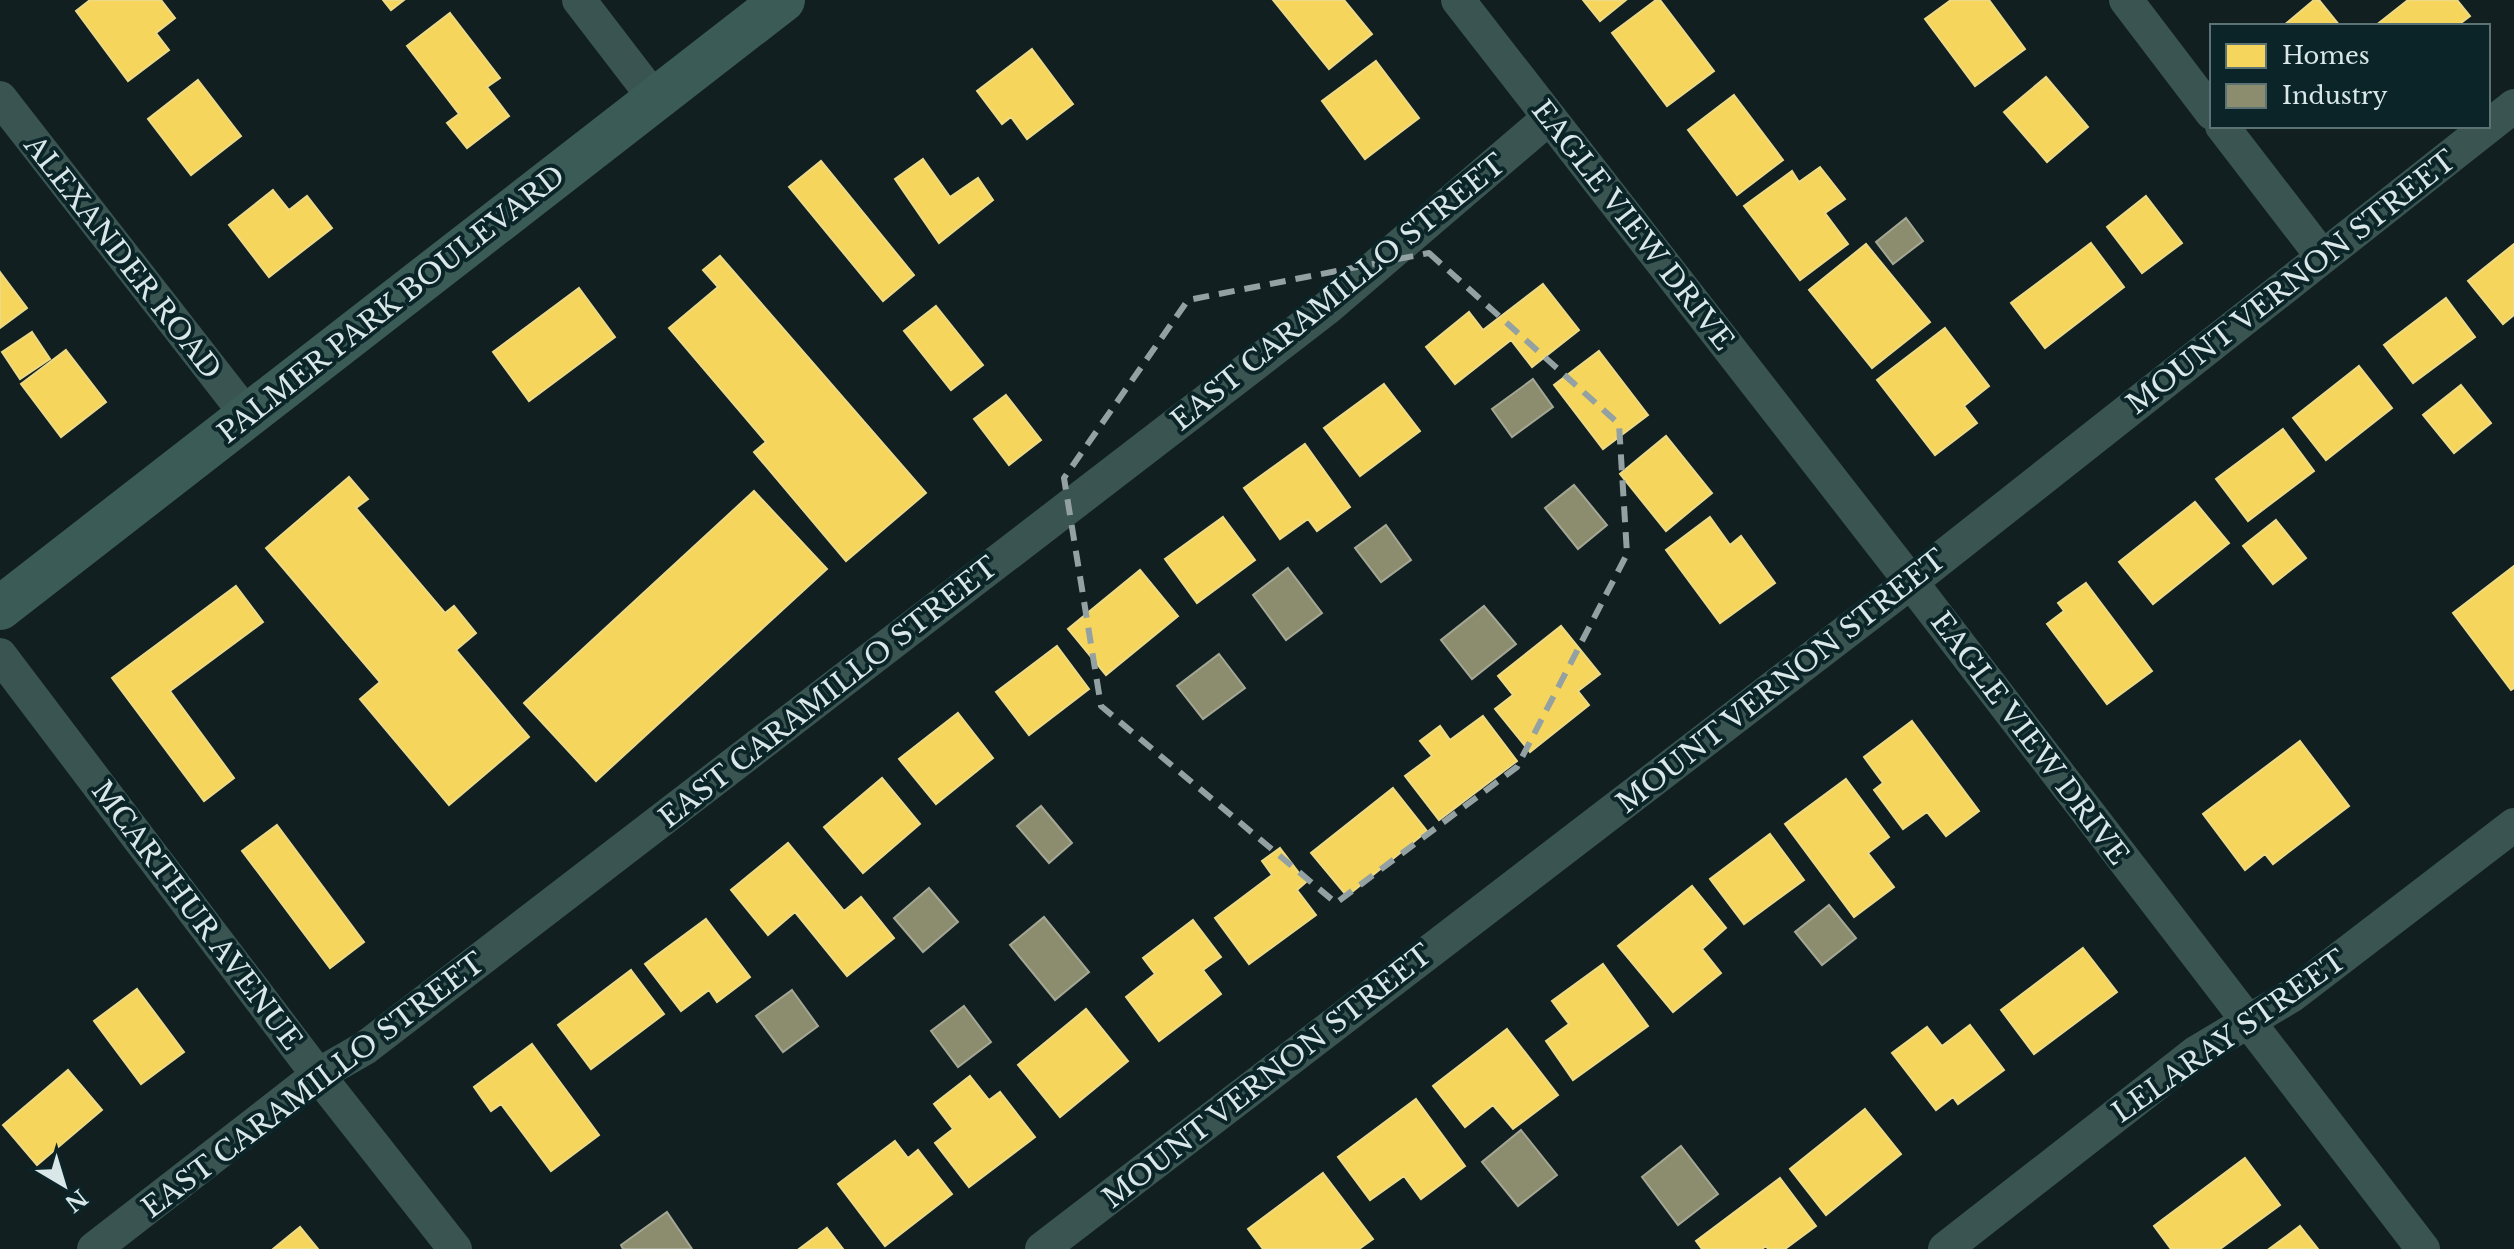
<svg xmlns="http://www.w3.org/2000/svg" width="2514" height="1249" viewBox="0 0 2514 1249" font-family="'Libre Baskerville',serif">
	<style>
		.homes { fill: #f6d55c; stroke: #edda86; stroke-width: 2 }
		.industry { fill: #8c8c6e; stroke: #a3a793; stroke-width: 2 }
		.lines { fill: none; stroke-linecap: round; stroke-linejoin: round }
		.minor { stroke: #395451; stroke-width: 34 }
		.secondary { stroke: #3b5b57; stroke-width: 44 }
		.marked { fill: none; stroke: #93a1a3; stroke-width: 6; stroke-dasharray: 16 10; stroke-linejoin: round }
		.labels { text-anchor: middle; stroke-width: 8; stroke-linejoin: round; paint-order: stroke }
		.street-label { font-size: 28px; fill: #d9e7e9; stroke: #0b2427 }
	</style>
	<rect width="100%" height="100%" fill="#111f21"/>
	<!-- homes -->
	<path class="homes" d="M90,0H161L175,18L156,33L169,50L128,81L76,11Z
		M383,0H404L391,10Z
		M1273,0H1344L1372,34L1329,69Z
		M1583,0H1626L1600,21Z
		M1656,0H1660L1714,71L1667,106L1612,33Z
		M1951,0H1989L2025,49L1975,86L1925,19Z
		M2314,0H2319L2340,26H2283Z
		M2408,0H2457L2470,16L2457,26H2375Z
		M450,13L500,78L487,87L509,116L467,148L447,123L459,114L407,46Z
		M1032,49L1073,104L1027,139L1011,117L1002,124L977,91Z
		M1376,61L1419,118L1365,159L1322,101Z
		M2046,77L2088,127L2047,162L2004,112Z
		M198,80L241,136L191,175L148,119Z
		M1734,95L1783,160L1737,195L1688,130Z
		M923,159L950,197L978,178L993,200L939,243L895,179Z
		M821,161L914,275L883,301L789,187Z
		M1820,167L1845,199L1825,213L1848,244L1800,280L1744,206L1792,171L1799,182Z
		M273,190L289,210L307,196L332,228L269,277L229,225Z
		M2146,196L2182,243L2142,273L2107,227Z
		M2091,243L2124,287L2045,348L2011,303Z
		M1866,244L1930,322L1872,368L1809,290Z
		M2514,244V315L2503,324L2468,281Z
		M720,256L926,493L846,561L754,452L766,442L669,328L718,287L703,270Z
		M0,272L27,308L0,328Z
		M1543,284L1579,330L1532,367L1511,340L1455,384L1426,347L1469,312L1483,330Z
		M579,288L615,337L529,401L493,352Z
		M2446,298L2475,337L2413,383L2384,345Z
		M936,306L983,365L951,390L904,331Z
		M1945,328L1989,386L1964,406L1977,423L1935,455L1877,380Z
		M32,332L50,359L20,379L2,352Z
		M66,350L106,402L61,437L21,384Z
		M1599,351L1648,415L1603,449L1554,385Z
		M2359,366L2392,408L2326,460L2293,418Z
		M1384,384L1420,431L1360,476L1324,428Z
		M2461,385L2491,423L2454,453L2423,415Z
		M1006,395L1041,440L1009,465L974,419Z
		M2283,429L2314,471L2248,521L2216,479Z
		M1666,436L1712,493L1666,531L1620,474Z
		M1305,444L1350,507L1317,531L1308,519L1280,539L1244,488Z
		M349,477L368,499L356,508L445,613L454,606L476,633L456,650L529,737L449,805L360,699L380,682L266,548Z
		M754,491L827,569L596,781L524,703Z
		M2195,502L2229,543L2153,604L2119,562Z
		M1223,517L1255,560L1197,603L1165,559Z
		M1710,517L1730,545L1741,536L1775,583L1720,623L1666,550Z
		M2276,520L2306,558L2273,584L2243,546Z
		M2514,566V688L2511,690L2453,613Z
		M1140,570L1178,616L1106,675L1068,629Z
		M2086,583L2152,671L2107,704L2047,624L2064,611L2058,603Z
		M236,586L263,622L170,691L234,778L204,801L112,678Z
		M1561,626L1600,674L1578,691L1589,705L1530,752L1495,709L1513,695L1498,676Z
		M1057,646L1089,689L1029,735L996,692Z
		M958,713L993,758L936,804L899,759Z
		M1483,716L1517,761L1439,820L1405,776L1432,756L1420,741L1440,726L1450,740Z
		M1912,721L1979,811L1946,836L1927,812L1903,829L1874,790L1883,783L1864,757Z
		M2300,741L2349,806L2273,864L2265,854L2245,870L2203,814Z
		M882,778L920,824L863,873L824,827Z
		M1846,779L1889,837L1868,853L1894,887L1854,917L1785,824Z
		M1393,788L1427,831L1347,896L1311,853Z
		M277,825L364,942L330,968L242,851Z
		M1770,834L1804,880L1744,924L1710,879Z
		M788,843L844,911L861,897L894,938L847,976L795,912L768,935L731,890Z
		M1280,848L1306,882L1297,890L1316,915L1249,964L1215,918L1272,875L1262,861Z
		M1692,886L1726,928L1702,949L1721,973L1673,1012L1618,946Z
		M706,919L750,977L717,1002L709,990L681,1011L645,964Z
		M1193,920L1221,957L1203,970L1221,994L1159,1041L1126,997L1155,974L1143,958Z
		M2083,948L2117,992L2034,1054L2001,1010Z
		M1603,964L1648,1026L1573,1080L1546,1041L1569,1024L1552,1001Z
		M631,970L664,1014L591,1069L558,1025Z
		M137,989L184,1052L141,1084L94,1021Z
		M1086,1009L1128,1061L1060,1117L1018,1065Z
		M1970,1025L2004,1070L1958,1104L1953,1097L1936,1110L1892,1053L1927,1027L1942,1046Z
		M1507,1029L1558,1095L1513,1129L1493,1105L1465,1127L1433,1086Z
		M532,1044L599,1135L551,1171L501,1104L491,1111L474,1087Z
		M68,1070L102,1110L37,1165L3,1125Z
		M970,1076L989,1100L1000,1092L1035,1137L969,1187L935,1143L953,1129L934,1104Z
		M1416,1099L1465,1166L1421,1199L1404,1176L1370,1200L1338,1157Z
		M1865,1109L1901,1154L1826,1215L1790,1169Z
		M895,1141L908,1158L918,1150L952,1194L885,1246L838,1184Z
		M2245,1158L2280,1205L2220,1249H2171L2154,1226Z
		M1323,1173L1373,1239L1359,1249H1263L1248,1229Z
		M1780,1178L1816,1226L1785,1249H1768L1766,1246L1762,1249H1702L1696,1241Z
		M2300,1226L2318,1249H2269Z
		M300,1227L318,1249H273Z
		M827,1228L843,1249H799Z"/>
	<!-- industry -->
	<path class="industry" d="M1906,218L1923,241L1893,264L1876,242Z
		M1533,379L1553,407L1512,437L1492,409Z
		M1574,485L1607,525L1578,549L1545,508Z
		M1386,525L1411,560L1381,582L1355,548Z
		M1288,568L1322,613L1286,640L1253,595Z
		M1484,606L1516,644L1472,679L1441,640Z
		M1219,654L1245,688L1203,719L1177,686Z
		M1041,806L1072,843L1049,863L1017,826Z
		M929,888L958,922L923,952L894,918Z
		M1829,905L1856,938L1822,965L1795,932Z
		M1044,917L1089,972L1055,1000L1010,945Z
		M792,990L818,1026L783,1052L756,1016Z
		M964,1006L991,1042L958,1067L931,1031Z
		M1521,1130L1557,1175L1518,1206L1482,1162Z
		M1681,1146L1718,1194L1678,1225L1642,1177Z
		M667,1212L692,1249H623L621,1245Z"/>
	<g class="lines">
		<!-- minor -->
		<path class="minor" d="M579,0L655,99
			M1458,0L1911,582L2423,1249
			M2126,0L2212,113
			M0,98L247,415
			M2222,126L2322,256
			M0,655L318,1075L455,1249
			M94,1249L318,1075L365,1048L1239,376L1327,308L1549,118
			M1042,1249L1911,582L2514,106
			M1945,1249L2197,1052L2291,996L2514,825"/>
		<!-- secondary -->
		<path class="secondary" d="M0,608L783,0"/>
	</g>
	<!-- marked area -->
	<path class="marked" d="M1429,253L1619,424L1627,554L1517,767L1336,903L1101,706L1064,478L1188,300Z"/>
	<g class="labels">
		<!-- street labels -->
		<g class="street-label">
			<text transform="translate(1633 225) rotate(52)" y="10">EAGLE VIEW DRIVE</text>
			<text transform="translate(123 257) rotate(52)" y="10">ALEXANDER ROAD</text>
			<text transform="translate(2291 282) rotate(-38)" y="10">MOUNT VERNON STREET</text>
			<text transform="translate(1338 292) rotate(-39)" y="10">EAST CARAMILLO STREET</text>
			<text transform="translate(391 304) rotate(-38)" y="10">PALMER PARK BOULEVARD</text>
			<text transform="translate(1781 681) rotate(-38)" y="10">MOUNT VERNON STREET</text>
			<text transform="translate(828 692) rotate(-38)" y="10">EAST CARAMILLO STREET</text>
			<text transform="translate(2030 738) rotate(53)" y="10">EAGLE VIEW DRIVE</text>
			<text transform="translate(197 915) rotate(53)" y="10">MCARTHUR AVENUE</text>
			<text transform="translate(2229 1036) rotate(-35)" y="10">LELARAY STREET</text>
			<text transform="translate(1267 1076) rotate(-38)" y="10">MOUNT VERNON STREET</text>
			<text transform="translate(313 1085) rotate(-37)" y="10">EAST CARAMILLO STREET</text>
		</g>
	</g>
	<!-- legend -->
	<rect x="2210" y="24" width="280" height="104" fill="#0b2427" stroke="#5d7275" stroke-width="2"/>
	<rect x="2226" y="44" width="40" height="24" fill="#f6d55c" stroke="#5d7275" stroke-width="2"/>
	<text x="2282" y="64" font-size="24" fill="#d9e7e9">Homes</text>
	<rect x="2226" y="84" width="40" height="24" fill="#8c8c6e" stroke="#5d7275" stroke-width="2"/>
	<text x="2282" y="104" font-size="24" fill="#d9e7e9">Industry</text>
	<!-- north arrow -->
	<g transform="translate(64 1185) rotate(142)" stroke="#0b2427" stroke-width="6" paint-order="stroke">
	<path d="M0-6L14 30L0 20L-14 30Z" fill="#d9e7e9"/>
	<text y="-12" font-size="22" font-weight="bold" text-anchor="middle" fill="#d9e7e9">N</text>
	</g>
</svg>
